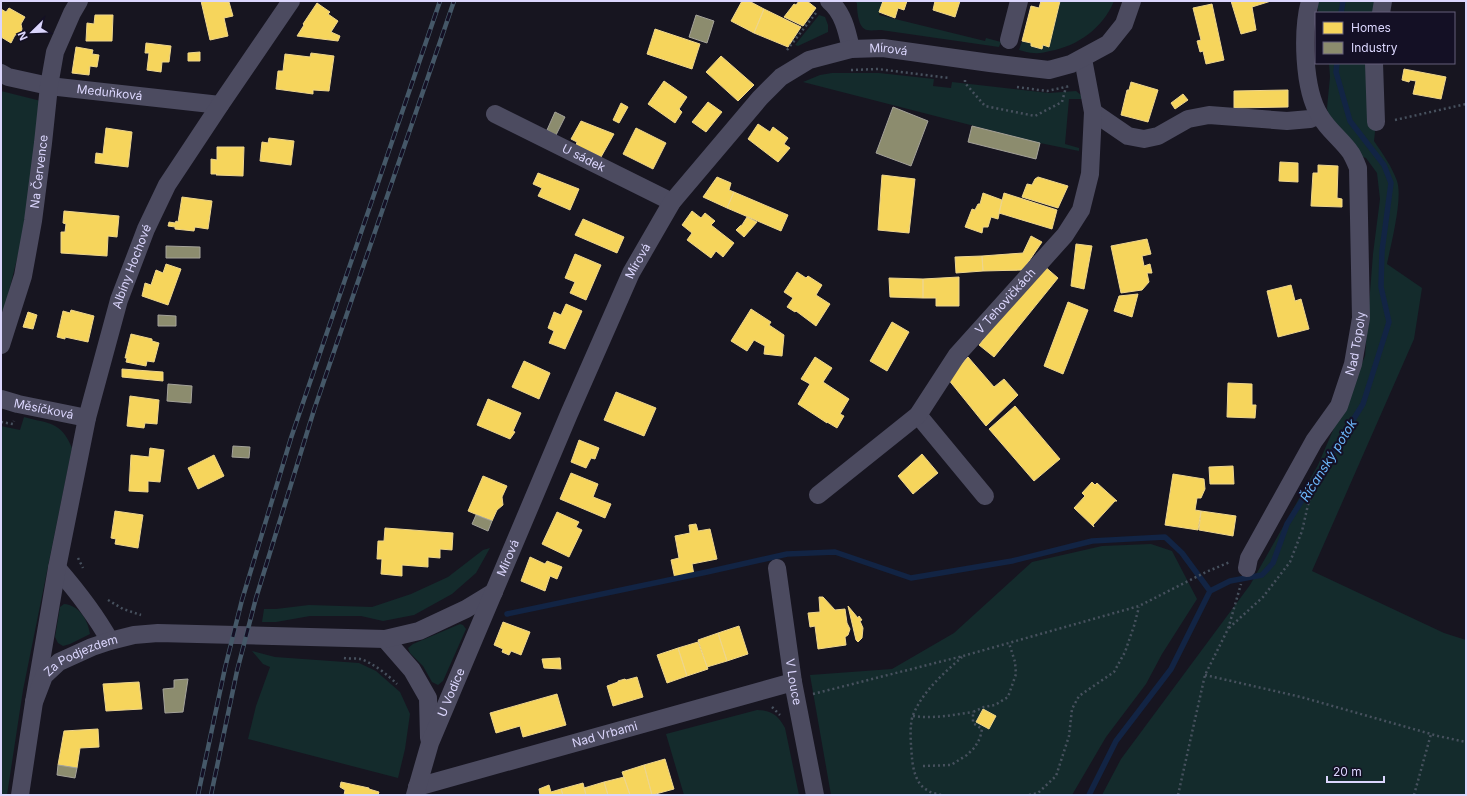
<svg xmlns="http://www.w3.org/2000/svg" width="1467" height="796" viewBox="0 0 1467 796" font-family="Inter,sans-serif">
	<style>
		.green { fill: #142b2c }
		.homes { fill: #f6d55c; stroke: #eed58c }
		.industry { fill: #8c8c6e; stroke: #a4a299 }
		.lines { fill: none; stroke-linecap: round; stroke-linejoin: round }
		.stream { stroke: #122444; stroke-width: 5.5 }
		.path { stroke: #47515e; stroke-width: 2.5; stroke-dasharray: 2 3; stroke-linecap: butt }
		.minor { stroke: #4c4b60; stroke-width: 18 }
		.rail-casing { stroke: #455868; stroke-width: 4.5 }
		.rail { stroke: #141025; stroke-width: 3; stroke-dasharray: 9; stroke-linecap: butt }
		.labels { text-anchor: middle; stroke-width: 4; stroke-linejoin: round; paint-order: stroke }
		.street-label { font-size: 12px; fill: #dbd6fd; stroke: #141025 }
		.water-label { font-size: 13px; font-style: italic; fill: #6ab4f7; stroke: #141025 }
	</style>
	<rect width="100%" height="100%" fill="#171520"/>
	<!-- green -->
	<path class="green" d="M854,1H883L879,15L985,41L986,38L1001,42L999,47L881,30C877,30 871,31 867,30C858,28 857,11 857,3Z
		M1060,1H1114C1103,28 1078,46 1050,51C1045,52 1039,54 1034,53C1029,53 1024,51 1019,50L1022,41L1031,43V46L1041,49L1043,45L1049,47Z
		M1315,1H1383L1381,13H1319Z
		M819,15L825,17L828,25V32L798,46L795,45Z
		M1329,63H1374L1376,122L1374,141C1383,154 1392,167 1397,181C1403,198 1391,244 1387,264L1422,288L1414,339L1312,571L1444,633L1466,640V795H1102L1121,759L1250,585L1318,465L1365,356L1373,254L1380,199L1377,173L1366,158L1351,153L1332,131L1327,108L1330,77Z
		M832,73H879L934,79L933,86L951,88L952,82L1049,93L1076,91L1081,95L1083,99H1069L1065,144L1079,148V151L1040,143L803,82L820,75Z
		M1,91L41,101L29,211L4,311L1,310Z
		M24,417C49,424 61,421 72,448L23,690L7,795H1V426L20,430Z
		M1151,544L1172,551L1197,599L1162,654L1146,684L1106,737L1072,795H831L810,675L892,669L954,633L1032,562L1102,546Z
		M490,548L476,573L452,594L414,615L383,621L361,616H310L276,622H262L264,609H276L309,605L372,607L411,594L448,577L483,550Z
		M64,604C79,605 88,620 90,634L70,644L63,646L58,643L55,637L60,607Z
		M460,624L463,625L466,629L443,681L438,685L432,682L423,666L410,653L408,648L413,644Z
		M252,651L275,657L359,663L376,671L400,692L410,714L405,749L398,778L248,739L256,706L270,667L263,664Z
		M757,710C771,710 778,715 785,728L799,795H684L666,734Z"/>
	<!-- homes -->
	<path class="homes" d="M201,1L229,2L233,16L224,18L228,36L210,40Z
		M742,1H749L764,9L754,33L731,21Z
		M799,1H807L816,8L803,26L784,17L794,4L796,5Z
		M883,1H907L904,10L898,8L895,18L879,12Z
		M935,1H960L955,17L933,10Z
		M1041,1H1060L1049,47L1043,45L1042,49L1031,46V43L1022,41L1031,6L1039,8Z
		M1231,1H1271L1252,7L1256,30L1241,34Z
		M317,3L330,12L328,14L338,21L331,32L340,36L338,41L297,36L304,25L303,24Z
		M1212,4L1224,60L1206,64L1203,51L1200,52L1197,41L1201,40L1193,8Z
		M9,8L25,17L21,24L22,29L20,34L15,35L11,43L1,37V9L6,12Z
		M764,9L801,27L788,47L754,33Z
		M95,15H113L112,41H86L87,23L94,24Z
		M655,29L700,44L692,69L647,54Z
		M146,43L171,46L169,62H162L161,72L147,70L149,53H145Z
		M76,47L93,50L92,54L99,55L97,67L90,66L89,75L72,73Z
		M200,52V61H188V53Z
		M311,53L334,56L329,91L313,90V94L276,89L278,71H283L285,54L310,57Z
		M721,56L754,85L738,101L706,72Z
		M1404,69L1446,77L1441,99L1413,94L1416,81L1410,80L1409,82L1402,80Z
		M664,81L687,97L679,109L682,112L675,123L648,104Z
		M1131,82L1158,90L1148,122L1121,115L1127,90H1129Z
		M1288,90V107L1234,108V91Z
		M1183,94L1188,100L1175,109L1171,103Z
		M708,102L722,112L706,132L692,122Z
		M621,103L628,107L619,123L613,120Z
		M581,121L614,134L601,157L576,145L577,142L571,139Z
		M758,124L770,132L773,127L788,138L784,144L790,148L778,162L748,139Z
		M106,128L132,132L128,167L95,163L96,153L103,154Z
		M636,128L666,143L653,169L623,154Z
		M269,138L294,141L291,165L260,161L262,142L268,143Z
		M217,147H244L243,176L216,175L217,174H211V159L217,160Z
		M1280,162L1298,163V182L1279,181Z
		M1318,165L1338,166L1337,198L1342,199V207L1311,206L1313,173H1318Z
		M538,173L579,189L570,210L538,196L542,188L533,184Z
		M882,175L915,179L909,233L878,230Z
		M717,177L731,183L729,190L734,192L727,208L703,197Z
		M1038,177L1068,186L1058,208L1022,197L1027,184L1032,185L1035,179Z
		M734,192L788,215L781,231L727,208Z
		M983,193L1002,200L998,219L991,217L988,227H983L982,233L965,227L972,209L975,210L978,204H980Z
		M1004,193L1057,210L1052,229L999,213Z
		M182,197L212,201L208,229L195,227L194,231L175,229V227L168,226L169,222L175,223L176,221L178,222Z
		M64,211L119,216L117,237L108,236L107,256L61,253V232H65L66,224L63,223Z
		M692,211L701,218L705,213L715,221L711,225L734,243L723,257L716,251L711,258L687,240L692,233L682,225Z
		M747,217L757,222L744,237L736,230L740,226L742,225Z
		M583,219L624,237L617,253L575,235Z
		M1031,236L1042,242L1023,270L983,271L982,256L1023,253Z
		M1147,239L1151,254L1142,256L1144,266L1150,264L1152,273H1147L1149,282L1142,290L1121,293L1111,246Z
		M1076,244L1092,246L1084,289L1071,286Z
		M575,254L601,265L586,300L570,293L575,282L565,278Z
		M982,256L983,271L956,273L955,257Z
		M166,264L181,269L168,305L142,296L145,283L151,285L156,270L163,273Z
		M1043,265L1058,278L994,357L979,345Z
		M797,272L806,278L808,276L822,285L816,295L830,304L816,326L796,311L795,312L787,307L793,298L784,292Z
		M959,277V306H936V298H923V279Z
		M889,278L923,279V298L890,297Z
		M1291,285L1295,301L1301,299L1309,329L1278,337L1267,291Z
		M1138,294L1132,317L1114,311L1119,296Z
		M1068,302L1088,310L1063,374L1044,366Z
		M566,304L582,311L565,349L549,343L554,331L548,328L554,312L561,315Z
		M751,309L771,322L769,325L784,335L782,356L764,354L765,346L754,340L747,351L731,341Z
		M71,310L94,316L88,342L65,337V339L57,337L63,311L70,313Z
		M28,312L37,315L33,329L23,327Z
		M892,322L909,332L887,371L870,361Z
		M131,334L152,339V341L159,343L154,362L147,361L146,366L126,362L127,358H125Z
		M815,357L832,368L823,382L849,399L840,414L844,416L837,428L827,422V423L798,404L810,384L801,379Z
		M968,357L994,387L1004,379L1018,395L986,426L948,379Z
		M524,361L550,373L539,399L512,387Z
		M122,369L163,372V381L122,377Z
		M1228,383L1252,384V405H1256L1255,418L1227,417Z
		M616,392L656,408L644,436L604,420Z
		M130,396L159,400L157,424L145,423L144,428L127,426Z
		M488,399L521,413L513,431L515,432L510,439L477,425Z
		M1015,406L1060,459L1034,481L989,429Z
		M579,440L599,448L595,459L591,458L586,468L571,462Z
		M150,448L164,450L160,482L148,481V492L129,491L131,455L149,457Z
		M922,454L938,473L913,494L898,476Z
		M214,455L224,476L198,489L188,468Z
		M1233,466L1234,484H1210L1209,467Z
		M571,473L598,484L593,497L611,504L605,518L560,499Z
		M1173,474L1204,479L1205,489L1201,498H1197L1195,510L1201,511L1198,530L1165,525Z
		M483,476L507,486L502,497L503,505L497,510L492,521L468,511Z
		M1092,482L1095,485L1097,483L1117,501H1115L1093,525L1094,527L1074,508L1085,496L1082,493Z
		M115,511L143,515L138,548L115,544L116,539L111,538Z
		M1201,511L1236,516L1233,536L1199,530Z
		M557,512L579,522L576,527L582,530L569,557L542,544Z
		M696,524L698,531L710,529L717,559L692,564L694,575L675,579L671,560L679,558L675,536L690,533L689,525Z
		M385,528L453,533L452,550L440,549V558L428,557V567L402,565V576L381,574L382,559H377L378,541H384Z
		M530,557L545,564L547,561L562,567L557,579L550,576L545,591L521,581Z
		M819,597H823L835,610L845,609L847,623L850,629L848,635L845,637L846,645L818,649L815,626L810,627L808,613L820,612Z
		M848,606L858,618L859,616L862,620L860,621L863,628L862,638L858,642L856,640Z
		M503,622L530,632L521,655L511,651L509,655L502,652L503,649L494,645Z
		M739,626L748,654L727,661L718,633Z
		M718,633L727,661L707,667L698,640Z
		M698,642L708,669L687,676L678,648Z
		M678,648L687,676L667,683L657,655Z
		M560,658L561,669L544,668L542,659Z
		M637,677L643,697L613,706L607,686L618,682V681L625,679L626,680Z
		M139,682L142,709L106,711L103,684Z
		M557,694L566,725L523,737L520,726L496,733L490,713Z
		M983,709L996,716L989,729L976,722Z
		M98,729L99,747L80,748L77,768L58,765L64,731Z
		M665,759L674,789L652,795L644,765Z
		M644,765L652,795H630L622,772Z
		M624,777L630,795H608L604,782Z
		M341,782L369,788V789L379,792L378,795H344L345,790L340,787Z
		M604,782L608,795H586L584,788Z
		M583,783L586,795H563L561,789Z
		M549,785L551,792L561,789L563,795H540L539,789Z"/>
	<!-- industry -->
	<path class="industry" d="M696,15L714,21L707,43L689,37Z
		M893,107L928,121L911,166L876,153Z
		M555,112L565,117L556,135L547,130Z
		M972,126L1040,143L1036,159L968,142Z
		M166,246L200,247V258H166Z
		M158,315L176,316V326H158Z
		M168,384L192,386L191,403L167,401Z
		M233,446L250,447L249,458L232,457Z
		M476,515L492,521L488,531L472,524Z
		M188,679L183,712L165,713L163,689L174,688V680Z
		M58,765L77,768L75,778L57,775Z"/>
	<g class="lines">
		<!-- stream -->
		<path class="stream" d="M1341,13L1343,1
			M507,614L707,572L787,554L835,552L911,578L1012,561L1092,541L1165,537L1182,553L1210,591
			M1089,795L1116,741L1171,669L1210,591L1230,581L1262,575L1273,563L1287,524L1363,404L1389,322L1381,287L1382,251L1391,183L1384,165L1350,121L1336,72L1337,63"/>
		<!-- path -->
		<path class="path" d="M787,50L816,13
			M851,70L878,69L949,78
			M965,80V83L985,106L1035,116L1062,102L1066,87
			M1017,87L1047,91L1070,86
			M1395,120L1466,104
			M1,422L13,424L14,421
			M78,558L83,568
			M108,600L123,609L141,615
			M1229,628L1263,597L1290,562L1302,531L1313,483
			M344,658C349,659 355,658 360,659C372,662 389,676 397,684
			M1205,675L1301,697L1438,736L1466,742
			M813,694L963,656L1139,606L1206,572L1230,562
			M772,707L780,715
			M913,716C933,719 953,715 973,712
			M923,766L951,765L967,755L975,747L980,738L982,729L973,723V712L984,707L995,705L1008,697L1016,674L1015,662L1009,643
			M941,795C937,794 931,793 927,790C916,784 913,769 912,758C911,747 909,725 913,715C923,691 943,674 962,657
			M1029,795L1038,793L1056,776L1069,736L1072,709L1079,696L1114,672L1125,652L1134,626L1139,607
			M1178,795L1205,675L1228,629L1241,584
			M1414,795L1431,734"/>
		<!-- minor -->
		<g class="minor">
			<path d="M829,1C843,12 847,31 851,49"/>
			<path d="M1381,13L1383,1"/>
			<path d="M1009,40L1019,1"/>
			<path d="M1374,63L1376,122"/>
			<path id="s1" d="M1,73L8,77L49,86L220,105"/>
			<path d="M1093,112L1128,136L1144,139L1158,136L1188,119L1209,115L1287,121L1310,119L1319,115"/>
			<path id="s2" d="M495,114L672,202"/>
			<path id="s3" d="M1,345L23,276L33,221L43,143L49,86L55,52L72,13L79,1"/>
			<path id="s4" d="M1,399L18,404L87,418"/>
			<path d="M918,415L985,496"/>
			<path id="s5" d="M818,495L918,415L957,355L1065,235L1081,210L1090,174L1093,112L1083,59"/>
			<path d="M57,568C77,591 95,614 110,641"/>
			<path id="s6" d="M777,568L793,682L815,795"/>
			<path id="s7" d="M1247,568L1249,558L1314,441L1339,406L1353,364L1361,318L1358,168C1356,163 1354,158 1351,153C1342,140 1328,130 1320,116C1303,89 1302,30 1310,1"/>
			<path d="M385,639L412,670L428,698L429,738"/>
			<path id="s8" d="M34,702L57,568L87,418L119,300L146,229L167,185L220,105L291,1"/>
			<path id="s9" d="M417,787L793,682"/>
			<path id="s10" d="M20,795L34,702L44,676L59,662L92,647L110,641L134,635L158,633L385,639L419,631L466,609L494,592"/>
			<path id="s11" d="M415,795L430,743L569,414L631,273L672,202L760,98L781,77L809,60L851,49L883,48L990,63L1049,70L1071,64L1108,44L1124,24L1132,1"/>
		</g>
		<!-- rail casing -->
		<g class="rail-casing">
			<path id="rail" d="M198,795L225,668L242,600L291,438L440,1
				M211,795L237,671L256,598L314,410L454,1"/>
		</g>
		<!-- rail -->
		<use href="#rail" class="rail"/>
	</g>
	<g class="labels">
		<!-- street labels -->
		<g class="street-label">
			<text dy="4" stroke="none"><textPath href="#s11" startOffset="927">Mírová</textPath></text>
			<text dy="4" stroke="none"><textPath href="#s1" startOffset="111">Meduňková</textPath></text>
			<text dy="4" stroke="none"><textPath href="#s2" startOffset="99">U sádek</textPath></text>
			<text dy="4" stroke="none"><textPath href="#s3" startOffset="178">Na Července</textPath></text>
			<text dy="4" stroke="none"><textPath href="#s11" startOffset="579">Mírová</textPath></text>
			<text dy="4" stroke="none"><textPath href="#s8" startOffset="447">Albíny Hochové</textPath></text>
			<text dy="4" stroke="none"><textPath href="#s5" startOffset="272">V Tehovičkách</textPath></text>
			<text dy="4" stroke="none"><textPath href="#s7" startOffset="252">Nad Topoly</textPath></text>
			<text dy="4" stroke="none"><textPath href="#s4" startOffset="44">Měsíčková</textPath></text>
			<text dy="4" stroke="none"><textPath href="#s11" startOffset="255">Mírová</textPath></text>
			<text dy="4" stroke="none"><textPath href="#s10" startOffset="165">Za Podjezdem</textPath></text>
			<text dy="4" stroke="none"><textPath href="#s6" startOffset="115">V Louce</textPath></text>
			<text dy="4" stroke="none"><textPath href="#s11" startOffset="109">U Vodice</textPath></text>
			<text dy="4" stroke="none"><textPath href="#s9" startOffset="195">Nad Vrbami</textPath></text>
		</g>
		<!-- water labels -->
		<g class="water-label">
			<text transform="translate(1328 460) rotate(-58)" y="5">Říčanský potok</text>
		</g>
	</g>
	<!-- border -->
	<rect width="1467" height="796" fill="none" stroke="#dbd6fd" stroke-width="4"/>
	<!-- legend -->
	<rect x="1315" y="12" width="140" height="52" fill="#141025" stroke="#645f7b"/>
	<rect x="1323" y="22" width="20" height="12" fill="#f6d55c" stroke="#645f7b"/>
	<text x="1351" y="32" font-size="12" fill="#dbd6fd">Homes</text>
	<rect x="1323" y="42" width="20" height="12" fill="#8c8c6e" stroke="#645f7b"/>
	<text x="1351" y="52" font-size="12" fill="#dbd6fd">Industry</text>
	<!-- north arrow -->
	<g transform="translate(32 32) rotate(247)" stroke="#141025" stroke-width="3" paint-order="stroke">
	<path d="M0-3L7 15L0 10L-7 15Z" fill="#dbd6fd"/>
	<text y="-6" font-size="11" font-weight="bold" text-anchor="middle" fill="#dbd6fd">N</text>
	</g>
	<!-- scale -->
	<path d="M1327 776v6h57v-6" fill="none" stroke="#dbd6fd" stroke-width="2"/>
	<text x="1333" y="776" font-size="12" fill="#dbd6fd" stroke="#141025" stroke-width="3" paint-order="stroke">20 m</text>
</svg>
